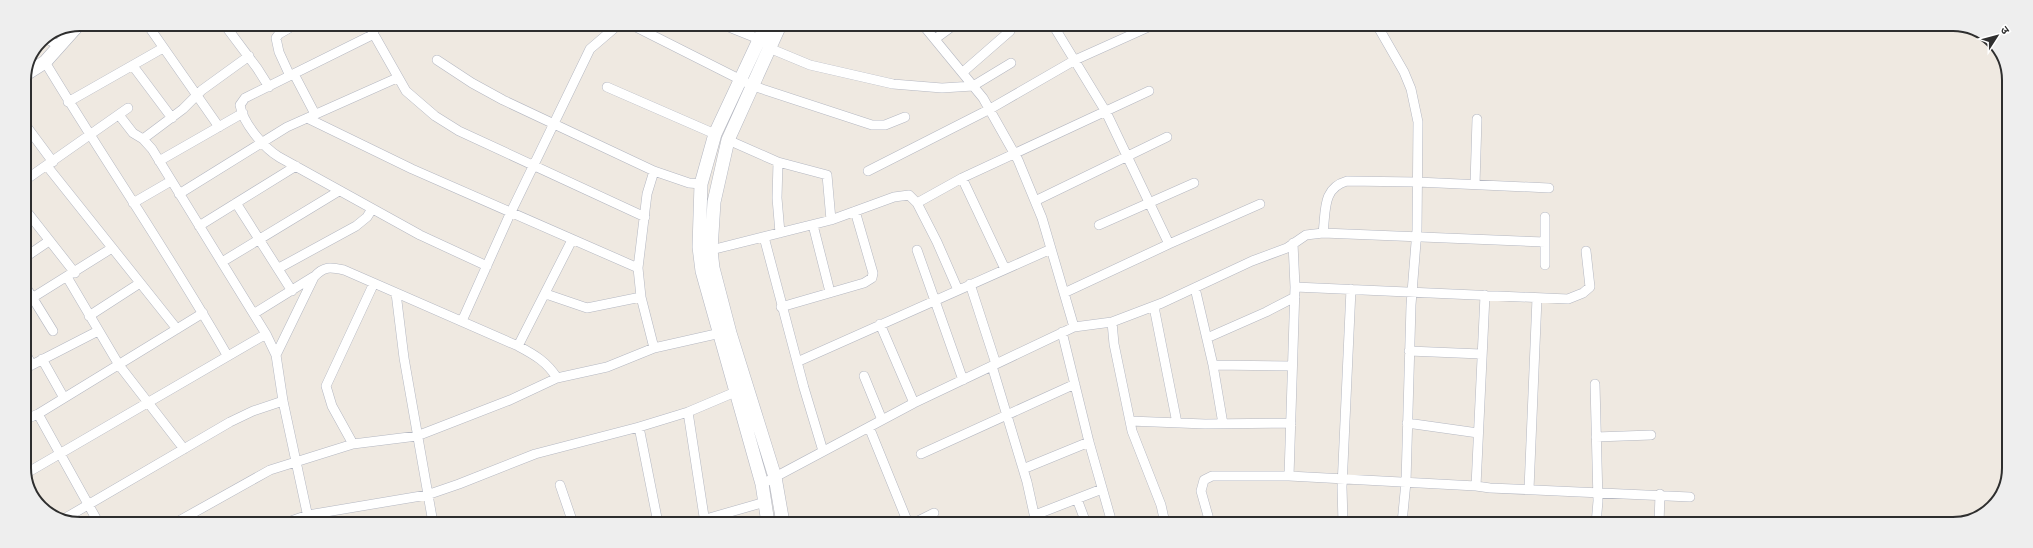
<svg xmlns="http://www.w3.org/2000/svg" width="2033" height="548" viewBox="0 0 2033 548" font-family="'Open Sans','Noto Sans Devanagari',sans-serif">
	<style>
		.lines { fill: none; stroke-linecap: round; stroke-linejoin: round }
		.street-casing { stroke: #b4b7c1; stroke-width: 10 }
		.secondary-casing { stroke: #b4b7c1; stroke-width: 14 }
		.street { stroke: #fff; stroke-width: 9 }
		.secondary { stroke: #fff; stroke-width: 13 }
		.rim { fill: none; stroke: #2e2e2e; stroke-width: 2 }
	</style>
	<rect width="100%" height="100%" fill="#efe9e1"/>
	<g class="lines">
		<!-- street casing -->
		<g class="street-casing">
			<path id="street" d="M147,24L219,127
				M224,24L257,68L269,87
				M368,24L406,91L435,116L459,131L645,217
				M632,25L753,86L872,125H885L905,117
				M724,25L759,39
				M1053,25L1106,112L1169,244L1064,293
				M1377,25L1404,72L1411,89L1418,122L1417,230L1411,305L1406,482L1402,523
				M374,34L245,98L240,105C243,123 263,147 279,157L420,235L487,266
				M45,38L60,46
				M935,39L954,25
				M769,48L810,65L893,84L942,88L973,86L1011,63
				M437,60L472,83L503,100L654,171L689,183L701,184
				M45,62C104,160 170,255 227,355
				M133,66L172,118
				M963,72L1010,31
				M294,74L315,114
				M290,76L279,52L276,38L279,34L296,24
				M607,87L715,134
				M68,102L163,48
				M119,115L133,133L143,139L152,149L266,334L276,355L283,401L309,522
				M307,118L412,169L638,268
				M24,123L53,162
				M143,139L183,109L202,90L249,56
				M728,140L778,162L827,175L831,220
				M159,161L243,113
				M778,162L777,198L780,233
				M47,166L177,329
				M868,171L990,109L1075,60L1153,25
				M962,178L1005,269
				M24,181L128,108
				M1475,184L1477,119
				M179,194L287,127L397,78
				M1035,201L1167,137
				M133,203L171,181
				M236,203L292,291
				M917,203L937,242L958,290
				M24,208L75,273
				M1545,217V265
				M813,225L830,292
				M1099,225L1194,183
				M199,226L296,166
				M1323,233C1326,211 1322,188 1347,181L1417,182L1549,188
				M764,237L804,388L823,451
				M1169,244L1260,204
				M917,250L963,380
				M707,251L831,220L894,197L909,195L917,203L962,178L1149,91
				M24,258L49,241
				M222,262L339,191
				M279,268L356,226L367,217L372,209
				M67,277L119,365L184,449
				M24,284L53,331
				M970,284L996,364
				M1295,287L1568,299L1583,293L1590,287L1586,251
				M1195,288L1213,365L1223,424
				M396,293L404,358L433,523
				M546,294L587,308L641,297
				M24,303L112,248
				M781,307L864,283L872,278L873,273L855,211
				M1154,307L1177,423
				M255,313L313,277
				M89,316L140,283
				M462,321L510,214L590,49L618,25
				M1112,322L1162,303L1252,261L1287,248L1306,235L1323,233L1545,242
				M880,324L914,403
				M1074,327L1112,322L1114,344L1132,431L1161,505L1165,523
				M1062,332L1089,442L1112,523
				M1207,338L1266,312L1295,297
				M518,346L572,240
				M654,348L641,297L638,268L647,194L654,171
				M24,351L32,365
				M1409,351L1481,354
				M276,355L314,277C324,266 330,267 344,270L518,346C535,355 547,362 557,378
				M42,359L64,398
				M797,362L1051,249
				M1213,365L1292,366
				M992,366L1027,482L1036,523
				M24,369L98,331
				M864,376L882,420
				M1595,384L1598,501L1596,524
				M688,412L705,523
				M38,414L98,522
				M24,420L38,414L203,313
				M1130,421L1205,424L1291,423
				M1407,423L1478,433
				M639,427L658,523
				M869,427L908,523
				M1596,437L1651,435
				M353,444L332,406L326,386L374,283
				M921,454L1075,384
				M1023,469L1089,442
				M25,474L266,334
				M1289,476L1295,287L1293,243
				M762,484L914,403L1074,327L1042,218L1018,160L983,98L923,25
				M560,485L573,523
				M1476,486L1485,295
				M1529,489L1537,298
				M1077,499L1086,523
				M1035,515L1102,489
				M62,520L230,422L253,411L283,401
				M177,522L270,470L353,444L417,436L510,400L557,378L607,367L654,348L725,332
				M288,522L308,515L427,495L459,484L535,454L639,427L688,412L740,390
				M692,523L765,502
				M914,523L934,513
				M1210,523L1201,491L1204,480L1212,476H1289L1476,486L1490,488L1690,497
				M1343,523L1342,487L1351,289
				M1659,524L1660,494"/>
		</g>
		<!-- secondary casing -->
		<g class="secondary-casing">
			<path id="secondary" d="M766,25L715,134L701,184L699,247L702,271L762,484L768,523
				M780,25L728,140L714,202L711,250L713,268L730,333L775,477L783,523
				M26,74L45,62L79,24"/>
		</g>
		<!-- street -->
		<use href="#street" class="street"/>
		<!-- secondary -->
		<use href="#secondary" class="secondary"/>
	</g>
	<!-- crop -->
	<path d="M0 0H2033V548H0ZM80 31H1953A49 49 0 0 1 2002 80V468A49 49 0 0 1 1953 517H80A49 49 0 0 1 31 468V80A49 49 0 0 1 80 31Z" fill="#eee" fill-rule="evenodd"/>
	<path class="rim" d="M80 31H1953A49 49 0 0 1 2002 80V468A49 49 0 0 1 1953 517H80A49 49 0 0 1 31 468V80A49 49 0 0 1 80 31Z"/>
	<!-- north arrow -->
	<g transform="translate(1997 36) rotate(54)" stroke="#ffffff" stroke-width="3" paint-order="stroke">
	<path d="M0-3L7 15L0 10L-7 15Z" fill="#2e2e2e"/>
	<text y="-6" font-size="11" font-weight="bold" text-anchor="middle" fill="#2e2e2e">उ</text>
	</g>
</svg>
